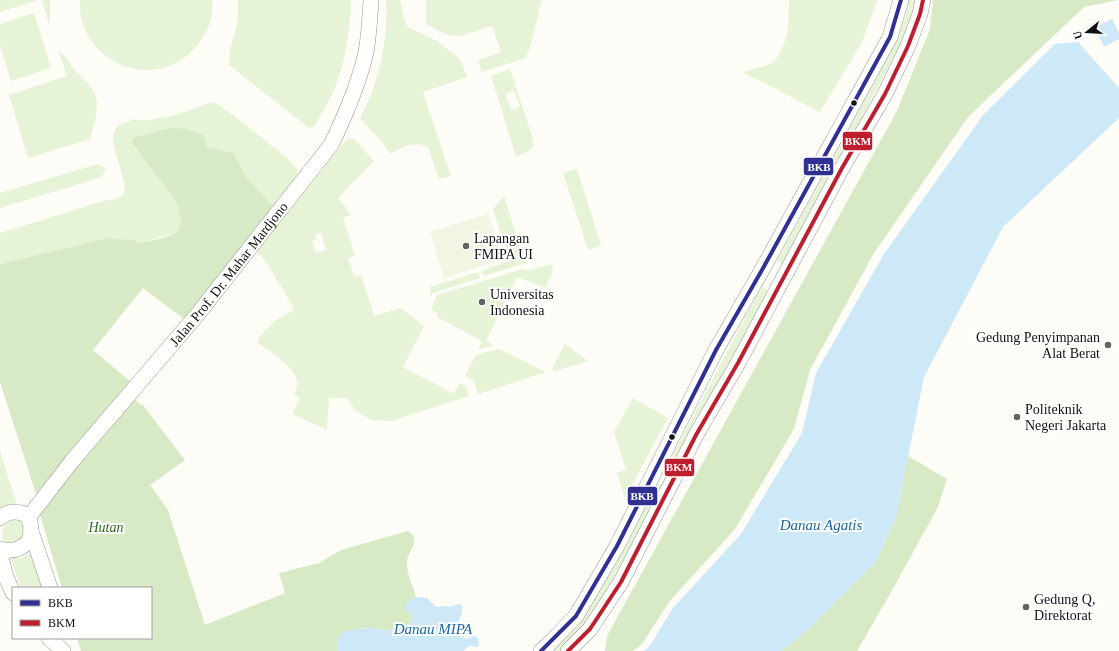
<svg xmlns="http://www.w3.org/2000/svg" width="1119" height="651" viewBox="0 0 1119 651" font-family="'Times New Roman',serif">
	<style>
		.green { fill: #e7f3d7; fill-rule: evenodd }
		.forest { fill: #d8eac5 }
		.pitch { fill: #f0f6e1 }
		.water { fill: #cde8f7 }
		.lines { fill: none; stroke-linecap: round; stroke-linejoin: round }
		.street-casing { stroke: #979795; stroke-width: 16 }
		.street { stroke: #fffffe; stroke-width: 15 }
		.bus-1-casing { stroke: #fff; stroke-width: 7 }
		.bus-2-casing { stroke: #fff; stroke-width: 7 }
		.bus-1 { stroke: #303092; stroke-width: 4 }
		.bus-2 { stroke: #bd1f2e; stroke-width: 4 }
		.bus-dot { fill: #111; stroke: #fff; stroke-width: 1.5 }
		.poi-dot { fill: #646362; stroke: #fff; stroke-width: 1.5 }
		.labels { text-anchor: middle; stroke-width: 4; stroke-linejoin: round; paint-order: stroke }
		.poi-label { font-size: 14px; fill: #111; stroke: #fff; text-anchor: start }
		.street-label { font-size: 14px; fill: #111; stroke: #fff }
		.park-label { font-size: 14px; font-style: italic; fill: #2f6b1f; stroke: #fff }
		.water-label { font-size: 15px; font-style: italic; fill: #1768a6; stroke: #fff }
		.line-badge { stroke: #fff; stroke-width: 1.5 }
		.badge-label { font-size: 11px; text-anchor: middle; font-weight: bold; fill: #fff }
	</style>
	<rect width="100%" height="100%" fill="#fdfcf7"/>
	<!-- green -->
	<path class="green" d="M0,0H38L0,12Z
		M42,0H50V27Z
		M80,0H212C214,13 210,27 203,37C193,54 177,66 157,69C116,76 77,41 80,0Z
		M238,0H351C350,33 345,67 331,97C326,107 319,117 314,127L309,128L229,65L230,50L238,21Z
		M386,0H400L404,19L408,27L437,41L460,59L467,77L423,92L451,176L439,179L428,147C415,141 404,146 392,153H390L382,142L360,118C378,86 389,37 386,0Z
		M426,0H542L529,51L525,58L482,72L478,60L501,52L492,26L460,36L447,35L426,24Z
		M789,0H877L863,40L820,112L743,72C750,70 768,66 773,62C789,46 789,20 789,0Z
		M908,0H916L912,20L907,32L808,220L783,264L780,263L778,259L883,66L905,18Z
		M34,13L51,68L11,81L0,45V24Z
		M58,50C65,55 70,64 76,71C80,76 85,80 89,85C103,100 95,121 90,139L28,158L9,95L67,76Z
		M510,69L533,139V147L525,153L516,156L491,76ZM514,91L520,107L511,110L505,94Z
		M211,102L219,105L237,118L287,158L297,169L298,179L275,208L246,177L234,153L207,147L170,128L135,137V149C152,168 191,206 179,232L140,243L133,240L107,238L0,264V233L107,200C132,199 125,185 120,167C117,158 113,147 113,137C113,133 116,129 117,126L134,119L144,121L165,117L179,114Z
		M347,139H354L374,161L338,198L351,215L343,218L355,256L348,258L354,277L361,275L374,316L401,308L424,326L403,367L454,394L460,383L466,387L469,396L391,421L372,420L356,411L347,398H329L327,430L292,414L300,398L294,395C295,392 297,389 297,386C301,369 268,351 257,342C265,327 279,317 295,310L268,265L253,245L280,223ZM321,233L326,250L316,253L312,241L316,240L315,235Z
		M98,164L106,169L102,177L0,208V193Z
		M577,169L601,245L588,250L563,173Z
		M504,196L525,263L484,276L482,270L509,261L493,209Z
		M552,264L553,271L545,288L517,277L486,341L493,345L478,349L482,341L437,317L438,313L431,310L437,295L523,269L526,271Z
		M478,272L480,278L433,293L431,296L430,287Z
		M764,287L766,289L767,291L740,348L674,463L671,458L759,292Z
		M565,344L588,361L555,371L552,369Z
		M499,349L546,372L478,394L474,381L465,376L476,355Z
		M633,398L668,418L625,498L617,473L626,469L614,432Z
		M0,450L17,506C11,504 5,504 0,509Z
		M661,484L664,487L591,618L562,651H551L654,489L657,485Z
		M14,520L20,521L25,529L22,539L6,545C0,535 1,524 14,520Z
		M33,549L45,588H21L10,557C20,560 27,557 33,549Z"/>
	<!-- forest -->
	<path class="forest" d="M933,0H1118L1084,7L968,117L874,253L810,370L794,429L735,529L669,602L642,644L633,651H605L607,636L897,111L930,29Z
		M170,128L185,129L203,135L207,147L234,153L246,177L275,208L184,319L143,288L93,350L131,382L36,494L0,382V264L107,238L133,240L140,243L163,238L178,232C193,201 142,167 132,141L135,137Z
		M135,399L140,405L142,404L185,460L150,485L168,510L205,625L285,593L279,573L319,563L341,550L408,531L414,536C416,549 407,552 407,563C407,575 413,586 416,597L406,603V609L412,616V623L388,631L374,628L357,629L337,644V651H81L77,638H151V588H62L40,515L90,448L102,438Z
		M908,456L947,479L938,507L890,594L857,651H781L808,630L876,562L896,517Z"/>
	<!-- pitch -->
	<path class="pitch" d="M488,214L503,259L444,278L430,232Z"/>
	<!-- water -->
	<path class="water" d="M1112,19L1119,33V39L1104,47L1095,27Z
		M1078,42L1119,88V118L1003,227L924,377L896,517L876,562L808,630L781,651H644L649,647L673,608L741,534L802,433L816,373L884,254L984,114L1055,44Z
		M416,597L427,598L436,607L446,606L451,607L457,604L462,605V612L456,628L458,634L466,639L474,636L478,638L479,644L477,647L469,646L463,651H337L338,639L343,632L357,629L374,628L388,631L412,623V616L406,609V603Z"/>
	<g class="lines">
		<!-- street casing -->
		<g class="street-casing">
			<g id="street">
				<path d="M0,518C4,514 9,512 15,512C32,512 32,527 30,540C20,550 13,552 0,549"/>
				<path id="s1" d="M28,518L72,461L197,315L331,145C345,116 359,84 366,52C369,35 370,17 371,0"/>
				<path d="M31,531L50,588"/>
				<path d="M0,553L6,577L13,593"/>
				<path d="M49,638L63,651"/>
				<path d="M541,651L547,646L576,616L617,546L716,350L762,270L890,37L901,0"/>
				<path d="M568,651L590,629L621,582L696,435L738,363L842,168L885,94L908,46L920,14L923,0"/>
			</g>
		</g>
		<!-- street -->
		<use href="#street" class="street"/>
		<!-- bus-1 casing -->
		<g class="bus-1-casing">
			<path id="bus-1" d="M541,651L576,616L617,546L716,350L762,270L890,37L901,0"/>
		</g>
		<!-- bus-2 casing -->
		<g class="bus-2-casing">
			<path id="bus-2" d="M568,651L590,629L621,582L696,435L738,363L842,168L885,94L908,46L920,14L923,0"/>
		</g>
		<!-- bus-1 -->
		<use href="#bus-1" class="bus-1"/>
		<!-- bus-2 -->
		<use href="#bus-2" class="bus-2"/>
	</g>
	<!-- markers -->
	<g class="bus-dot">
		<circle cx="854" cy="103" r="3.5"/>
		<circle cx="672" cy="437" r="3.5"/>
	</g>
	<g class="poi-dot">
		<circle cx="466" cy="246" r="4"/>
		<circle cx="482" cy="302" r="4"/>
		<circle cx="1108" cy="345" r="4"/>
		<circle cx="1017" cy="417" r="4"/>
		<circle cx="1026" cy="607" r="4"/>
	</g>
	<g class="labels">
		<!-- poi labels -->
		<g class="poi-label">
			<text x="474" y="243">Lapangan<tspan x="474" dy="16">FMIPA UI</tspan></text>
			<text x="490" y="299">Universitas<tspan x="490" dy="16">Indonesia</tspan></text>
			<text x="1100" y="342" text-anchor="end">Gedung Penyimpanan<tspan x="1100" dy="16">Alat Berat</tspan></text>
			<text x="1025" y="414">Politeknik<tspan x="1025" dy="16">Negeri Jakarta</tspan></text>
			<text x="1034" y="604">Gedung Q,<tspan x="1034" dy="16">Direktorat</tspan></text>
		</g>
		<!-- street labels -->
		<g class="street-label">
			<text dy="5" stroke="none"><textPath href="#s1" startOffset="316">Jalan Prof. Dr. Mahar Mardjono</textPath></text>
		</g>
		<!-- park labels -->
		<g class="park-label">
			<text x="106" y="532">Hutan</text>
		</g>
		<!-- water labels -->
		<g class="water-label">
			<text x="821" y="530">Danau Agatis</text>
			<text x="433" y="634">Danau MIPA</text>
		</g>
	</g>
	<g class="line-badge">
		<rect x="842" y="131" width="31" height="20" rx="4" fill="#bd1f2e"/>
		<rect x="803" y="157" width="31" height="19" rx="4" fill="#303092"/>
		<rect x="664" y="458" width="31" height="19" rx="4" fill="#bd1f2e"/>
		<rect x="627" y="486" width="31" height="20" rx="4" fill="#303092"/>
	</g>
	<g class="badge-label">
		<text x="858" y="145">BKM</text>
		<text x="819" y="171">BKB</text>
		<text x="679" y="471">BKM</text>
		<text x="642" y="500">BKB</text>
	</g>
	<!-- legend -->
	<rect x="12" y="587" width="140" height="52" fill="#ffffff" stroke="#a0a0a0"/>
	<rect x="20" y="600" width="20" height="6" fill="#303092" stroke="#a0a0a0"/>
	<text x="48" y="607" font-size="12" fill="#111111">BKB</text>
	<rect x="20" y="620" width="20" height="6" fill="#bd1f2e" stroke="#a0a0a0"/>
	<text x="48" y="627" font-size="12" fill="#111111">BKM</text>
	<!-- north arrow -->
	<g transform="translate(1087 32) rotate(252)" stroke="#ffffff" stroke-width="3" paint-order="stroke">
	<path d="M0-3L7 15L0 10L-7 15Z" fill="#111111"/>
	<text y="-6" font-size="11" font-weight="bold" text-anchor="middle" fill="#111111">U</text>
	</g>
</svg>
